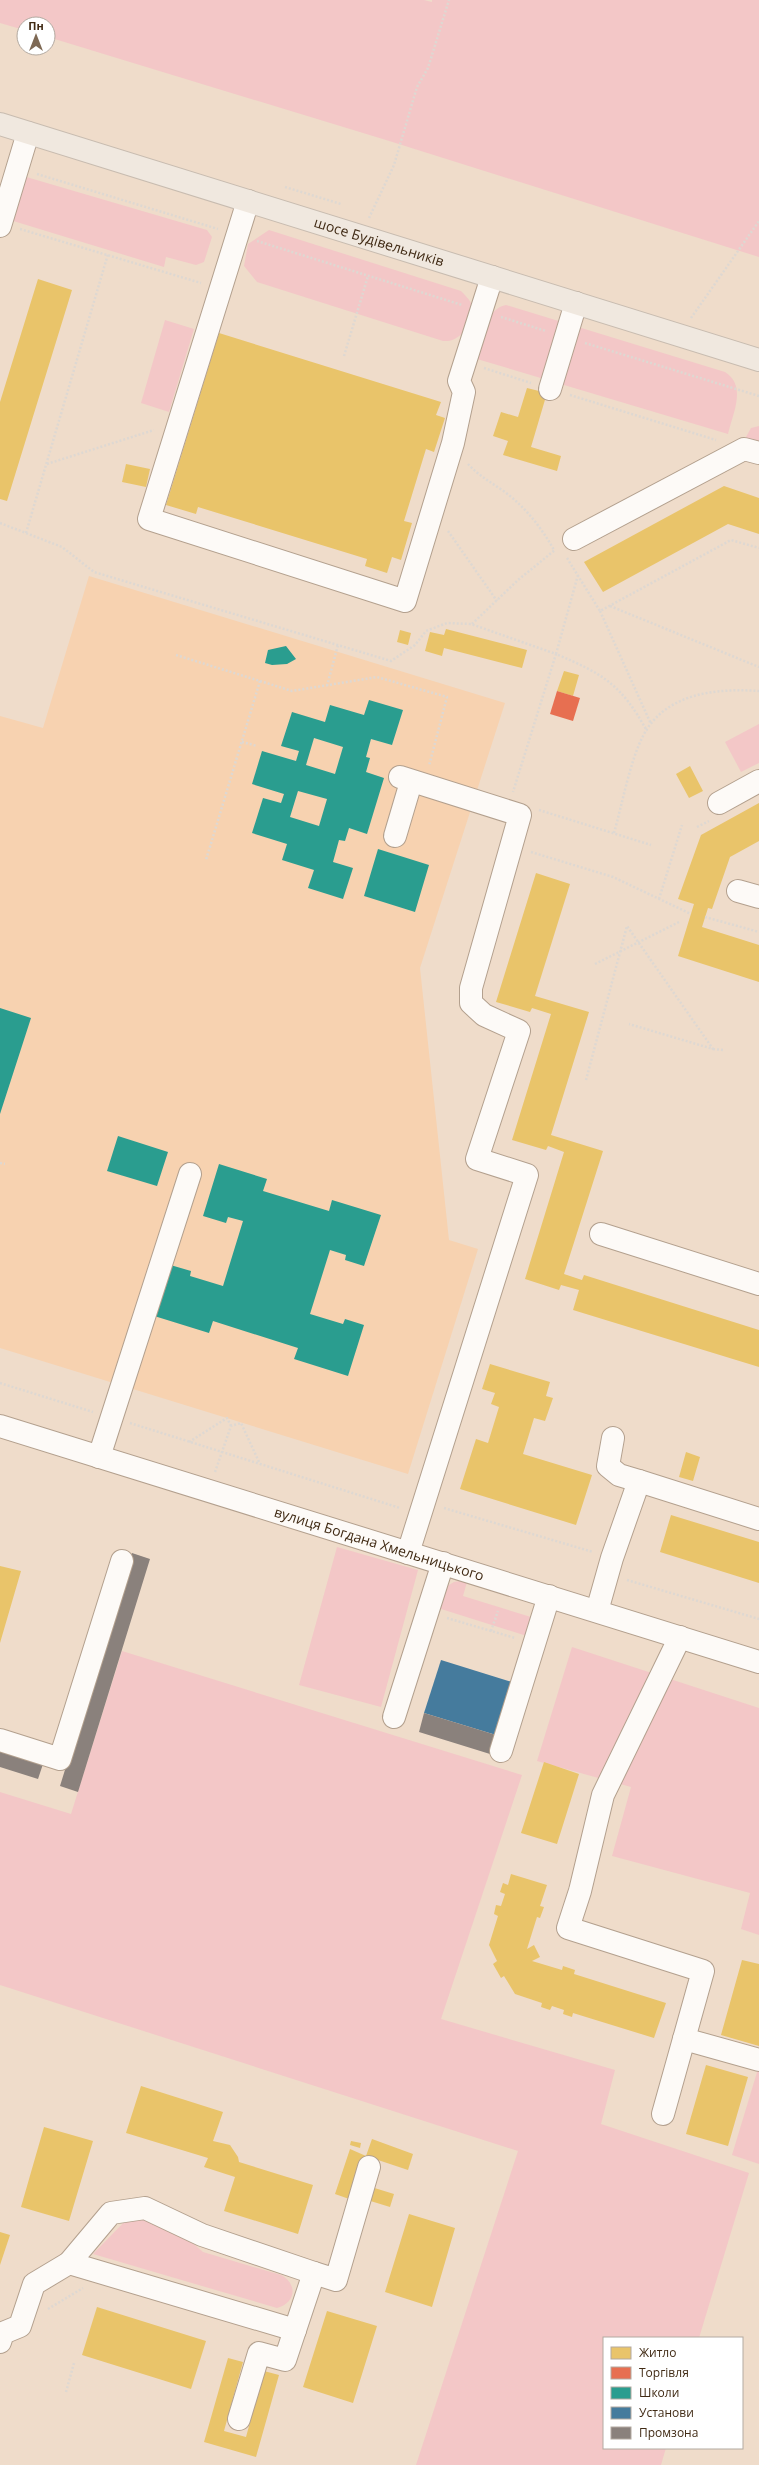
<svg xmlns="http://www.w3.org/2000/svg" width="759" height="2465" viewBox="0 0 759 2465" font-family="'Open Sans',sans-serif">
	<style>
		.built { fill: #f7d2b0 }
		.green { fill: #f3c7c7 }
		.homes { fill: #e9c46a }
		.shops { fill: #e76f51 }
		.schools { fill: #2a9d8f; fill-rule: evenodd }
		.public { fill: #457b9d }
		.industry { fill: #8a817c }
		.lines { fill: none; stroke-linecap: round; stroke-linejoin: round }
		.minor-casing { stroke: #b3a08e; stroke-width: 24 }
		.major-casing { stroke: #c8bcb0; stroke-width: 24 }
		.path { stroke: #ded8d2; stroke-width: 2.5; stroke-dasharray: 2 2; stroke-linecap: butt }
		.minor { stroke: #fdfaf7; stroke-width: 22 }
		.major { stroke: #f0e8df; stroke-width: 22 }
		.labels { text-anchor: middle; stroke-width: 4; stroke-linejoin: round; paint-order: stroke }
		.street-label { font-size: 14px; fill: #412b15; stroke: #fff }
	</style>
	<rect width="100%" height="100%" fill="#efdcca"/>
	<!-- built -->
	<path class="built" d="M89,576L505,703L420,968L449,1240L478,1249L408,1474L0,1348V716L43,728Z"/>
	<!-- green -->
	<path class="green" d="M0,0H424L432,2V0H759V257L386,140L48,37V24H24V30L0,23Z
		M23,176L207,230L212,237L204,262L196,265L166,257L164,267L10,220Z
		M269,230L461,291C464,294 469,299 471,303C475,320 462,343 443,341L257,282L244,266L248,244Z
		M506,305L725,372C747,386 733,413 728,434L477,359C482,342 485,308 506,305Z
		M165,320L194,329L169,412L141,403Z
		M759,426V446L748,442L746,437L751,428Z
		M759,724V763L741,772L725,742Z
		M337,1547L418,1570L381,1707L299,1685Z
		M460,1581L467,1582L463,1596L531,1617L532,1621L527,1636L438,1608L444,1588L454,1582Z
		M572,1647L759,1708V1935L741,1929L750,1893L612,1856L631,1787L537,1761Z
		M122,1651L522,1775L441,2019L615,2070L601,2124L749,2173L699,2338H604V2448H666L661,2465H416L518,2151L0,1985V1792L71,1814Z
		M758,2069L759,2070V2164L732,2155Z
		M130,2216L150,2218L181,2233L203,2252L281,2275C298,2284 296,2303 277,2308L93,2254Z"/>
	<!-- homes -->
	<path class="homes" d="M38,279L72,290L7,501L0,499V402Z
		M219,333L441,402L436,415L445,418L434,452L426,449L404,521L412,523L401,560L392,557L387,573L365,566L367,559L198,507L196,514L166,505Z
		M527,388L547,393L531,447L561,456L557,471L503,455L508,441L493,436L501,412L518,417Z
		M126,464L150,469L146,487L122,482Z
		M724,486L759,498V534L728,524L603,592L584,562Z
		M446,629L527,650L522,668L444,648L442,656L425,651L430,632L444,635Z
		M400,630L411,633L408,645L397,642Z
		M564,671L579,675L573,696L557,691Z
		M690,766L703,791L689,798L676,774Z
		M759,803V841L730,857L712,909L708,908L702,927L759,945V982L678,956L694,904L678,899L701,835Z
		M536,873L570,884L535,996L589,1012L551,1135L603,1151L564,1274L582,1280L584,1275L759,1330V1367L573,1310L579,1290L561,1285L559,1290L525,1279L564,1152L548,1146L546,1150L512,1140L551,1014L532,1008L530,1012L496,1002Z
		M490,1364L550,1382L546,1396L553,1398L545,1421L534,1418L523,1454L592,1475L576,1525L460,1489L476,1439L488,1443L499,1407L491,1404L495,1393L482,1389Z
		M686,1452L700,1457L693,1481L679,1477Z
		M671,1515L759,1542V1583L660,1552Z
		M0,1566L21,1571L0,1643Z
		M544,1762L579,1774L557,1844L521,1833Z
		M511,1874L547,1885L540,1906L544,1907L540,1918L537,1917L527,1949L534,1945L540,1957L532,1961L562,1970L563,1966L575,1970L574,1974L666,2003L654,2038L573,2013L572,2017L563,2014L564,2010L552,2006L550,2010L541,2007L542,2003L515,1994L504,1976L501,1978L493,1964L497,1961L489,1945L498,1916L494,1914L496,1905L501,1906L505,1894L500,1892L503,1883L508,1885Z
		M742,1960L759,1964V2046L721,2035Z
		M706,2065L748,2077L728,2146L686,2134Z
		M141,2086L223,2112L213,2141L230,2145L238,2157L239,2162L313,2185L298,2234L224,2211L235,2177L204,2167L208,2158L126,2133Z
		M44,2127L93,2141L69,2221L21,2207Z
		M372,2139L413,2154L408,2170L366,2156Z
		M351,2141L361,2143L360,2148L350,2145Z
		M350,2149L366,2156L352,2200L335,2194Z
		M368,2186L394,2194L390,2207L364,2199Z
		M409,2214L455,2228L432,2307L385,2292Z
		M0,2232L10,2235L0,2265Z
		M97,2307L206,2341L191,2389L82,2355Z
		M327,2311L377,2326L353,2403L303,2387Z
		M228,2358L243,2362L224,2431L246,2437L264,2371L279,2375L256,2457L204,2442Z"/>
	<!-- shops -->
	<path class="shops" d="M557,691L580,698L573,721L550,714Z"/>
	<!-- schools -->
	<path class="schools" d="M286,646L296,659L287,664L272,665L265,663L268,650Z
		M369,700L403,710L392,745L371,739L366,757L370,758L366,772L384,778L367,834L349,828L345,841L339,840L333,862L353,868L343,899L308,888L314,870L282,860L287,844L252,833L263,798L281,803L284,794L252,784L262,751L296,761L299,751L281,746L292,712L325,722L330,705L364,715ZM314,738L343,747L335,774L306,765ZM298,791L327,799L319,826L290,817Z
		M378,849L429,865L415,912L364,896Z
		M0,1008L31,1018L0,1114Z
		M118,1136L168,1152L157,1186L107,1171Z
		M219,1164L267,1179L263,1191L329,1211L332,1200L381,1215L364,1266L345,1260L346,1255L330,1250L310,1314L343,1324L345,1319L364,1325L348,1376L294,1359L298,1348L213,1321L209,1333L151,1315L167,1264L191,1271L190,1276L223,1286L243,1221L228,1217L226,1223L203,1216Z"/>
	<!-- public -->
	<path class="public" d="M441,1660L512,1682L496,1735L424,1713Z"/>
	<!-- industry -->
	<path class="industry" d="M132,1553L150,1559L78,1792L60,1786Z
		M424,1713L496,1735L490,1754L419,1732Z
		M0,1748L44,1761L38,1779L0,1767Z"/>
	<g class="lines">
		<!-- minor casing -->
		<g class="minor-casing">
			<g id="minor">
				<path d="M248,201L149,519L405,601L453,443L464,392L459,381L492,277"/>
				<path d="M0,226L28,133"/>
				<path d="M550,389L576,303"/>
				<path d="M574,539L744,449L759,453"/>
				<path d="M400,777L520,815L471,988V1003L484,1015L519,1031L477,1159L527,1175L408,1553"/>
				<path d="M719,803L759,781"/>
				<path d="M395,836L411,782"/>
				<path d="M738,891L759,897"/>
				<path d="M601,1234L759,1284"/>
				<path id="s1" d="M0,1426L759,1662"/>
				<path d="M613,1438L608,1466L619,1475L639,1481"/>
				<path d="M99,1457L190,1174"/>
				<path d="M597,1611L612,1558L639,1481L759,1519"/>
				<path d="M394,1717L443,1563"/>
				<path d="M0,1740L60,1759L122,1561"/>
				<path d="M501,1751L549,1596"/>
				<path d="M684,2039L759,2060"/>
				<path d="M663,2114L703,1971L568,1928L580,1891L603,1795L680,1637"/>
				<path d="M69,2263L295,2330"/>
				<path d="M314,2273L336,2280L369,2167"/>
				<path d="M0,2342L3,2333L20,2326L34,2284L69,2263L111,2213L145,2208L202,2235L314,2273L285,2360L259,2353L239,2419"/>
			</g>
		</g>
		<!-- major casing -->
		<g class="major-casing">
			<g id="major">
				<path id="s2" d="M0,124L759,360"/>
			</g>
		</g>
		<!-- path -->
		<path class="path" d="M37,174L218,229
			M285,187L341,204
			M369,218L394,165L417,87L428,68L449,0
			M20,229L201,283
			M257,241L462,305
			M501,317L546,331
			M691,318L759,221
			M585,343L759,396
			M344,356L368,276
			M484,368L531,383
			M570,395L716,440
			M47,464L154,430
			M468,464C479,476 492,483 505,492C526,508 541,527 554,550
			M0,523L62,547L94,572L391,661L415,645L426,631L447,623L471,624L556,654L513,792
			M448,531L497,601
			M26,533L108,254
			M567,558L600,611L731,540L759,548
			M578,575L556,654C603,674 621,684 647,731
			M610,606L759,667
			M600,611L651,724
			M472,624L518,580L555,550
			M176,655L260,681L206,860
			M260,681L292,691L377,677L447,697L429,766
			M327,686L338,645
			M242,742L257,746
			M539,810L651,845
			M697,827L709,821
			M614,833C622,805 630,761 643,736C665,693 716,688 759,691
			M531,852L613,877L691,914
			M659,899L682,825
			M705,917L759,932
			M595,964L679,922
			M713,1049L723,1050
			M586,1080L627,926L713,1049L629,1024
			M0,1163L5,1164
			M0,1383L93,1412
			M130,1423L400,1508
			M189,1442L227,1418L231,1426
			M215,1472L231,1426L241,1423L260,1464
			M444,1508L593,1552
			M627,1580L759,1619
			M447,1618L515,1638
			M491,1631L498,1611
			M48,2309L83,2288
			M66,2392L74,2363"/>
		<!-- minor -->
		<use href="#minor" class="minor"/>
		<!-- major -->
		<use href="#major" class="major"/>
	</g>
	<g class="labels">
		<!-- street labels -->
		<g class="street-label">
			<text dy="5" stroke="none"><textPath href="#s2" startOffset="397">шосе Будівельників</textPath></text>
			<text dy="5" stroke="none"><textPath href="#s1" startOffset="397">вулиця Богдана Хмельницького</textPath></text>
		</g>
	</g>
	<!-- legend -->
	<rect x="603" y="2337" width="140" height="112" fill="#ffffff" stroke="#b3aaa1"/>
	<rect x="611" y="2347" width="20" height="12" fill="#e9c46a" stroke="#b3aaa1"/>
	<text x="639" y="2357" font-size="12" fill="#412b15">Житло</text>
	<rect x="611" y="2367" width="20" height="12" fill="#e76f51" stroke="#b3aaa1"/>
	<text x="639" y="2377" font-size="12" fill="#412b15">Торгівля</text>
	<rect x="611" y="2387" width="20" height="12" fill="#2a9d8f" stroke="#b3aaa1"/>
	<text x="639" y="2397" font-size="12" fill="#412b15">Школи</text>
	<rect x="611" y="2407" width="20" height="12" fill="#457b9d" stroke="#b3aaa1"/>
	<text x="639" y="2417" font-size="12" fill="#412b15">Установи</text>
	<rect x="611" y="2427" width="20" height="12" fill="#8a817c" stroke="#b3aaa1"/>
	<text x="639" y="2437" font-size="12" fill="#412b15">Промзона</text>
	<!-- north arrow -->
	<g transform="translate(36 36)"><circle r="19" fill="#ffffff" stroke="#b3aaa1"/>
	<path d="M0-3L7 15L0 10L-7 15Z" fill="#7e6954"/>
	<text y="-6" font-size="11" font-weight="bold" text-anchor="middle" fill="#412b15">Пн</text>
	</g>
</svg>
